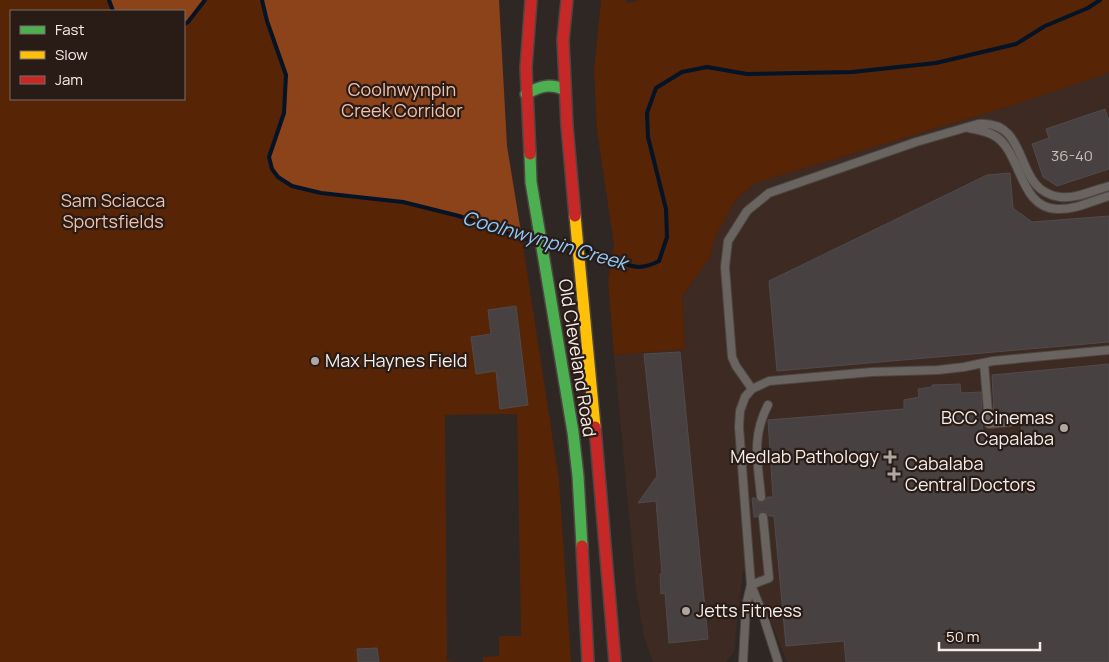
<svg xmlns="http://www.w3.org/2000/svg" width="1109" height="662" viewBox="0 0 1109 662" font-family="Manrope,sans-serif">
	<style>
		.built { fill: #3d2a22 }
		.green { fill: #572406; fill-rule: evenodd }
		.forest { fill: #8d4319 }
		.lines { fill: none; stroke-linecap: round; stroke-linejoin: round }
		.stream { stroke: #041325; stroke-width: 4 }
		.building { fill: #474141; stroke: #514b4c }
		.lane-casing { stroke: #4c4542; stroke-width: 10 }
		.fast-casing { stroke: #4c4542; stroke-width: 14 }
		.slow-casing { stroke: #4c4542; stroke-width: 14 }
		.jam-casing { stroke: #4c4542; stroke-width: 14 }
		.lane { stroke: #6a6461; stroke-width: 8 }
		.fast { stroke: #4caf50; stroke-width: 11 }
		.slow { stroke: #ffc107; stroke-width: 11 }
		.jam { stroke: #c62828; stroke-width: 11 }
		.poi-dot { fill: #b0a7a3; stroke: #291c16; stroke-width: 2 }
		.labels { text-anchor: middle; stroke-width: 4.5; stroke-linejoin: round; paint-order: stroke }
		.number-label { font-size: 15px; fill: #cac1be }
		.park-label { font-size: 18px; fill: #f1c1ab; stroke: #291c16 }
		.street-label { font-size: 18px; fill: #f6ece8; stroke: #291c16 }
		.poi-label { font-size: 18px; fill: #f6ece8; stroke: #291c16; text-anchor: start }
		.water-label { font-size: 19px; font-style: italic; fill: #8fcbfe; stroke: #291c16 }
	</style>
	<rect width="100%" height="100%" fill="#2f2724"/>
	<!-- built -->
	<path class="built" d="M1109,73V662H787L760,594L743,570L734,652L726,662H653L644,637L636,590L614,355L685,349L682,297L710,257L715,238L736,199L755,183L1016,104Z"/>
	<!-- green -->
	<path class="green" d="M0,0H109L113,11H11V99H184V24L188,22L205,0H262L267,21L286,75L284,113L269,157L403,202L459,216L522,238L559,480L571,662H483V657L499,656V636H521L517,414L445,415L447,661L459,662H0ZM516,306L528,405L501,408L496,371L476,373L471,337L491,334L488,310Z
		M601,0H625L628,3L639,0H1109V73L1016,104L755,183L736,199L715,238L710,257L682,297L685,349L614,355L608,280L614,245L597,130L594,70Z"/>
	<!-- forest -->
	<path class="forest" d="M109,0H205L188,22L184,24V11H113Z
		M262,0H499L507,146L522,238L459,216L403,202L321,193L292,186L278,177L272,169L269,157L284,113L286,75L267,21Z"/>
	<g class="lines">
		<!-- stream -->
		<path class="stream" d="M109,0L113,11
			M262,0L267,21L286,75L284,113L269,157L272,169L278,177L292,186L321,193L403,202L459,216L522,238L533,240
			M184,24L188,22L205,0
			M550,242L570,247
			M586,251C594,253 602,254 610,257C630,266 638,272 659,261L667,237L666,209L648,137L647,113L656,88L682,72L707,67L747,74L852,72L936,63L1016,44L1045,26L1088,8L1100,0"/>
	</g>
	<!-- building -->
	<path class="building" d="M1105,109L1109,120V169L1057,186L1043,177L1032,144L1049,138L1046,129Z
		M1010,173L1013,208L1032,222L1109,216V342L777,371L769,281L987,175Z
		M516,306L528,405L500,409L496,371L476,374L471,337L491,334L488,310Z
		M680,352L708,639L669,643L665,593L661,594L660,574H662L656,501L638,503L657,476L644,354Z
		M1109,364V662H846L844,641L786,646L774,516H769L767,513L763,511L759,513L757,517H754L752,498H755L757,501L761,503L765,501L767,497H773L768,420L904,409V400L919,397L918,389L932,387V385L960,384L961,393L981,392L983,438L1022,434L1020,411L994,413L992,375Z
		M377,648L379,662H358L357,649Z"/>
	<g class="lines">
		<!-- lane casing -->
		<g class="lane-casing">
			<path id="lane" d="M969,128C978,130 987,131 995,136C1022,153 1019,208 1057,209C1075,210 1092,201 1109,196
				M984,363L989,424L1010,422
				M752,389L736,366L732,357L725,267L728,241L747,211L769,193L916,142L978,124C1033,120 1011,191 1060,197C1076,199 1094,190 1109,186
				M761,497C758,463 751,437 768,405
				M751,585L769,578L763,517
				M743,662L746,606L751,585
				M778,662L762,612L751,585L739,427L740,411L745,397L752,389L769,381L872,372L938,370L964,367L993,361L1109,350"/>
		</g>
		<!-- fast casing -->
		<g class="fast-casing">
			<path id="fast" d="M526,94C540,86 550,83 565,90
				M530,154L531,182L573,432L578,476L582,546"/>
		</g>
		<!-- slow casing -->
		<g class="slow-casing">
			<path id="slow" d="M575,216L595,427"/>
		</g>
		<!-- jam casing -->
		<g class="jam-casing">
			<path id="jam" d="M567,0L563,40L567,126L575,216
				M530,154L526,68L531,0
				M595,427L615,662
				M582,546L588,662"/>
		</g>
		<!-- lane -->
		<use href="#lane" class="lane"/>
		<!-- fast -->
		<use href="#fast" class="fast"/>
		<!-- slow -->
		<use href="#slow" class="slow"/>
		<!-- jam -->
		<use href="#jam" class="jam"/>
	</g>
	<!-- markers -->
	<g class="poi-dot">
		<circle cx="315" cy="361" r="5"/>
		<circle cx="1064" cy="428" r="5"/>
		<path d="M887.5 449.5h5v5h5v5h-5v5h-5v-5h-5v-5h5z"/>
		<path d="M891.5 466.5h5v5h5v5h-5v5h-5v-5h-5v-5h5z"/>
		<circle cx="686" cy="611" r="5"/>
	</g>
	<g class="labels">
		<!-- number labels -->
		<g class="number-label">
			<text x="1072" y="161">36-40</text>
		</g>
		<!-- park labels -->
		<g class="park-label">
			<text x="402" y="96">Coolnwynpin<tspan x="402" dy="21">Creek Corridor</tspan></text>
			<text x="113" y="207">Sam Sciacca<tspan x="113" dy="21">Sportsfields</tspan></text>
		</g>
		<!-- street labels -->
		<g class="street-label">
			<text transform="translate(577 358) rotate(81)" y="6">Old Cleveland Road</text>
		</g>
		<!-- poi labels -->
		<g class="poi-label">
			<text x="325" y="367">Max Haynes Field</text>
			<text x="1054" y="424" text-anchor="end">BCC Cinemas<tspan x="1054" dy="21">Capalaba</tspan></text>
			<text x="879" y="463" text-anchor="end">Medlab Pathology</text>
			<text x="905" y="470">Cabalaba<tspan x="905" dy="21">Central Doctors</tspan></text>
			<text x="696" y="617">Jetts Fitness</text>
		</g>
		<!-- water labels -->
		<g class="water-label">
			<text transform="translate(545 240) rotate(16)" y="7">Coolnwynpin Creek</text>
		</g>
	</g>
	<!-- legend -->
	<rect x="10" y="10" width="175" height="90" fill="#291c16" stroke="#7b6f6a"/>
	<rect x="20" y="26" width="25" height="8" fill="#4caf50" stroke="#7b6f6a"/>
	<text x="55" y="35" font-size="15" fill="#f6ece8">Fast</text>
	<rect x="20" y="51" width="25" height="8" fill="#ffc107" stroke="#7b6f6a"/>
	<text x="55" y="60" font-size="15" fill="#f6ece8">Slow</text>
	<rect x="20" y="76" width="25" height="8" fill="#c62828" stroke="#7b6f6a"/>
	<text x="55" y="85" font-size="15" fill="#f6ece8">Jam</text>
	<!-- scale -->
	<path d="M939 642v8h101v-8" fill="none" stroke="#f6ece8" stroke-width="2.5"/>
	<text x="946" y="642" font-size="15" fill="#f6ece8" stroke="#291c16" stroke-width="4" paint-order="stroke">50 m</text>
</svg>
